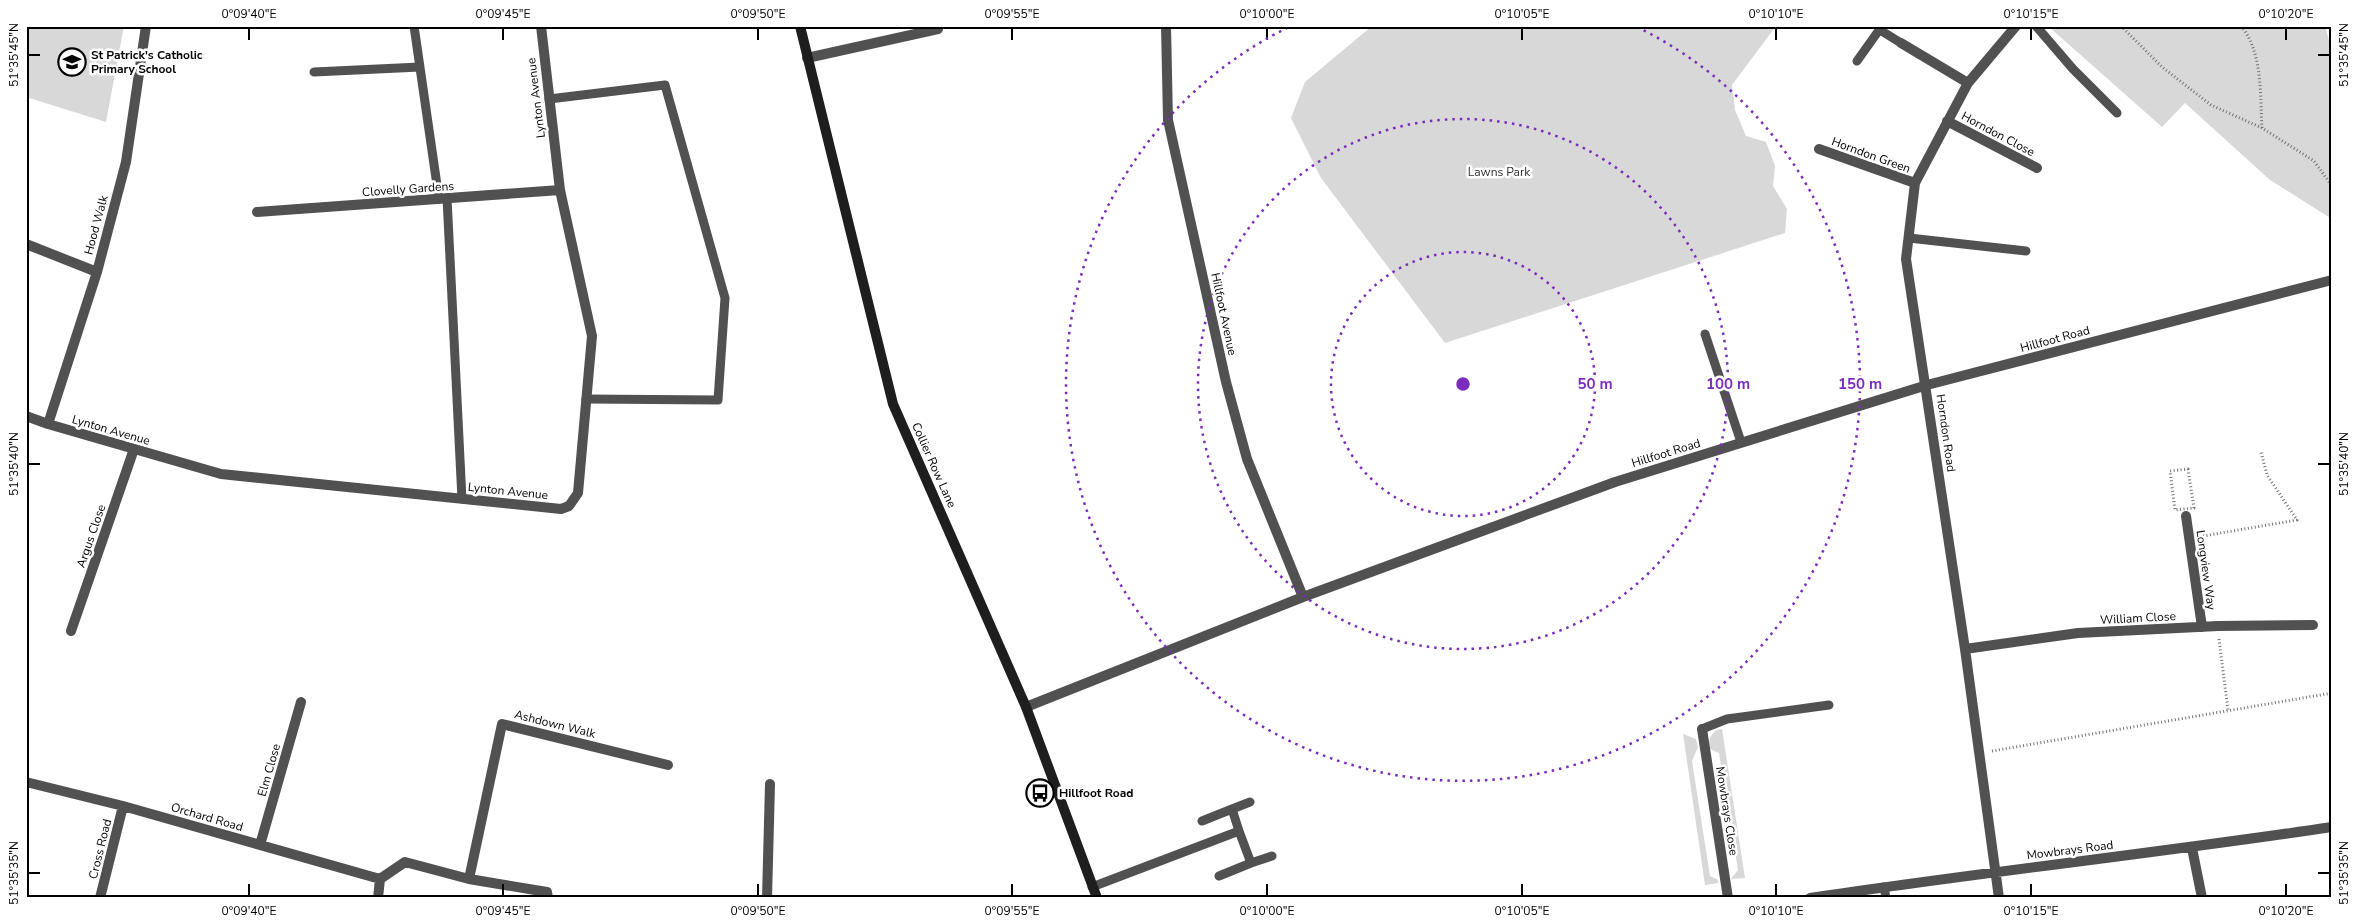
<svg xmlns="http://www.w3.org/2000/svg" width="2358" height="924" viewBox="0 0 2358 924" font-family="'Nunito Sans',sans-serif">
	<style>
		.green { fill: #d8d8d8 }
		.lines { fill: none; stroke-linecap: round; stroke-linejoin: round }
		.path { stroke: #737373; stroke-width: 3; stroke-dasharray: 1 2.5; stroke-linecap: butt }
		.lane { stroke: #515151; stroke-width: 9 }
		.street { stroke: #515151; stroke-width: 10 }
		.secondary { stroke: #1e1e1e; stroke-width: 10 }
		.ticks { fill: none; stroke: #000; stroke-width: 2 }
		.ring { fill: none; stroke: #7b2cbf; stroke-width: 2.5; stroke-dasharray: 2.5 5 }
		.labels { text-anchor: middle; stroke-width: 5; stroke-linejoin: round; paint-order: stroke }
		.poi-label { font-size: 12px; font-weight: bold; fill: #000; stroke: #fff; text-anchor: start }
		.street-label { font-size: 12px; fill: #000; stroke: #fff }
		.park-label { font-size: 12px; fill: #2f2f2f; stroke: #fff }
		.centre { fill: #7b2cbf; stroke: #fff; stroke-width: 2.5 }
		.ring-label { font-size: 15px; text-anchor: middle; font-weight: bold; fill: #7b2cbf; stroke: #fff; stroke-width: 5; stroke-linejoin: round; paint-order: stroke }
		.neatline { fill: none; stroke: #000; stroke-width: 2 }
		.ticks-label { font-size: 12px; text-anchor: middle; fill: #000 }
	</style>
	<rect width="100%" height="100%" fill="#fff"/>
	<!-- green -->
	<path class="green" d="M26,26H124L106,122L26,97Z
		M1372,26H1776L1732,85L1735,110L1746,136L1766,142L1775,166L1773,186L1787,209L1785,233L1445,343L1321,178L1291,118L1305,82Z
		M2048,26H2325L2332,51V219L2270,180L2185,103L2162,127Z
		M1722,729L1745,878L1731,879L1738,870L1719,753L1710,749C1707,739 1712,730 1722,729Z
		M1683,734L1696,739L1698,747L1692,761L1710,876L1718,880V883L1705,885Z"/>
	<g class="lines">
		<!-- path -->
		<path class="path" d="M2121,26L2162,67L2211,105L2262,128L2314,161L2332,186
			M2241,26C2263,52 2260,96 2262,128
			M2188,469L2194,508L2175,510L2170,471Z
			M2203,536L2297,520L2267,475L2261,452
			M2219,639L2228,710
			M1992,751L2332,693"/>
		<!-- lane -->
		<path class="lane" d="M414,26L439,199
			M2036,26L2073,69L2117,113
			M1880,30L1901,43
			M1857,61L1882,26
			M314,72L420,67
			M549,99L665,85L725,298L718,400L586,399
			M447,198L462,499
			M1909,238L2026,251
			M1705,334L1741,442
			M1702,729L1727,719L1829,705
			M1232,809L1250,802
			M1202,821L1232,809L1239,831
			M1251,863L1272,856
			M1092,887L1239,831L1251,863L1219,876
			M1884,887L1886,898"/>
		<!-- street -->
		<path class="street" d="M1166,26L1168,120L1226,382L1247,459L1303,597
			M1901,43L1968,83
			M807,58L938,29
			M1947,121L2037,168
			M1819,149L1915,183
			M257,212L560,190
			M26,244L97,272
			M26,416L48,424L221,474L561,509L569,506L578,493L592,336L560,190L541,26
			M48,424L97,272L126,162L146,26
			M2186,516L2202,627
			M71,631L134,449
			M1965,649L2078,633L2218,626L2313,625
			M1026,707L1303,597L1615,482L1927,385L2332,280
			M1702,729L1728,898
			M26,782L123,806L380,879
			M260,845L301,702
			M2192,848L2202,898
			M380,879L405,862L469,879L547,892L548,898
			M469,879L502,724L668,765
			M100,898L123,806
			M378,898L380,879
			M767,898L770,784
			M1810,898C1984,872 2158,853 2332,827
			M1999,898L1965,649L1906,259L1915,183L1968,83L2016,26"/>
		<!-- secondary -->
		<path class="secondary" d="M800,26L893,404L1026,707L1097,898"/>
	</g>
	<!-- ticks -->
	<path class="ticks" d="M249,28V40M503,28V40M758,28V40M1012,28V40M1267,28V40M1522,28V40M1776,28V40M2031,28V40M2286,28V40M28,55H40M2318,55H2330M28,464H40M2318,464H2330M28,873H40M2318,873H2330M249,884V896M503,884V896M758,884V896M1012,884V896M1267,884V896M1522,884V896M1776,884V896M2031,884V896M2286,884V896"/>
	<!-- distance rings -->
	<g class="ring">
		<circle cx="1463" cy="384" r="132"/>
		<circle cx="1463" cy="384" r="265"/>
		<path d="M1637 27A397 397 0 1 1 1289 27"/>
	</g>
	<!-- icons -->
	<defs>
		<g id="school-ring" transform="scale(1.4375)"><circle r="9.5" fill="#fff" stroke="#000" stroke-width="1.5"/><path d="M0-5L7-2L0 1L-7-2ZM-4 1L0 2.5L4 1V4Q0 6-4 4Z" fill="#000"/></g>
		<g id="bus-ring" transform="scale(1.4375)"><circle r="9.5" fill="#fff" stroke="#000" stroke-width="1.5"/><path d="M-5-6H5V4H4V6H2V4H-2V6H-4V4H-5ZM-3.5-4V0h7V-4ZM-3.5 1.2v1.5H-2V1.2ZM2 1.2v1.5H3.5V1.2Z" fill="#000"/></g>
	</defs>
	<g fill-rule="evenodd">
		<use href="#school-ring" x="72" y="62"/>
		<use href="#bus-ring" x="1040" y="793"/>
	</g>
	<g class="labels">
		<!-- poi labels -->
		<g class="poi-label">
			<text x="91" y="59">St Patrick's Catholic<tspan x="91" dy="14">Primary School</tspan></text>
			<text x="1059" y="797">Hillfoot Road</text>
		</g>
		<!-- street labels -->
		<g class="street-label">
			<text transform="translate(536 98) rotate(-97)" y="4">Lynton Avenue</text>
			<text transform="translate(1998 134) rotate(28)" y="4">Horndon Close</text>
			<text transform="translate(1871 155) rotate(20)" y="4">Horndon Green</text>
			<text transform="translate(408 189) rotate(-4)" y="4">Clovelly Gardens</text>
			<text transform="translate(96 225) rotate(-75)" y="4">Hood Walk</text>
			<text transform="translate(1224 314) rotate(78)" y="4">Hillfoot Avenue</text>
			<text transform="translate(2055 339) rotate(-15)" y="4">Hillfoot Road</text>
			<text transform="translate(111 430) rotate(16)" y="4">Lynton Avenue</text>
			<text transform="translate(1946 433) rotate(82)" y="4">Horndon Road</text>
			<text transform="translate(1666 453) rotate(-17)" y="4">Hillfoot Road</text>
			<text transform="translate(934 465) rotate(66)" y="4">Collier Row Lane</text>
			<text transform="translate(508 491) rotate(6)" y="4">Lynton Avenue</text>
			<text transform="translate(91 536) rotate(-71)" y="4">Argus Close</text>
			<text transform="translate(2206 570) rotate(82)" y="4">Longview Way</text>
			<text transform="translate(2138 618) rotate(-3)" y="4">William Close</text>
			<text transform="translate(555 724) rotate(14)" y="4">Ashdown Walk</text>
			<text transform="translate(269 770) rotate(-74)" y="4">Elm Close</text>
			<text transform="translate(1727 811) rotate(81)" y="4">Mowbrays Close</text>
			<text transform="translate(207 817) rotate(16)" y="4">Orchard Road</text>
			<text transform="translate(100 849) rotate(-76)" y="4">Cross Road</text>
			<text transform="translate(2070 850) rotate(-7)" y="4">Mowbrays Road</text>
		</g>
		<!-- park labels -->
		<g class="park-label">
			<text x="1499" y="176">Lawns Park</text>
		</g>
	</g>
	<circle cx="1463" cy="384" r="8" class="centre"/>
	<g class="ring-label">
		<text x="1595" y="389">50 m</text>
		<text x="1728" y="389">100 m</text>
		<text x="1860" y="389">150 m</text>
	</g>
	<!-- border -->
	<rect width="2358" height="924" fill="none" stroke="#ffffff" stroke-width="55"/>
	<rect x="28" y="28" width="2302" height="868" class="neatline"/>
	<g class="ticks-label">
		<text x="249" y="18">0°09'40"E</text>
		<text x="503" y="18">0°09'45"E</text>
		<text x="758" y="18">0°09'50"E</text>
		<text x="1012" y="18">0°09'55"E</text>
		<text x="1267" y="18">0°10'00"E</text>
		<text x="1522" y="18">0°10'05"E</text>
		<text x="1776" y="18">0°10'10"E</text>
		<text x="2031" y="18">0°10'15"E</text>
		<text x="2286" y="18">0°10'20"E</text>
		<text transform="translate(14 55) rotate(-90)" y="4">51°35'45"N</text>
		<text transform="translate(2344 55) rotate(-90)" y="4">51°35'45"N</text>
		<text transform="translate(14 464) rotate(-90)" y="4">51°35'40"N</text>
		<text transform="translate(2344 464) rotate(-90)" y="4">51°35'40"N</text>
		<text transform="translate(14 873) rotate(-90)" y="4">51°35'35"N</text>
		<text transform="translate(2344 873) rotate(-90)" y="4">51°35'35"N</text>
		<text x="249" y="915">0°09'40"E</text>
		<text x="503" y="915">0°09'45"E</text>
		<text x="758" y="915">0°09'50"E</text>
		<text x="1012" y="915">0°09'55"E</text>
		<text x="1267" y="915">0°10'00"E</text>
		<text x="1522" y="915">0°10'05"E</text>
		<text x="1776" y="915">0°10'10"E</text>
		<text x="2031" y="915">0°10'15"E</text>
		<text x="2286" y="915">0°10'20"E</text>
	</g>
</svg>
